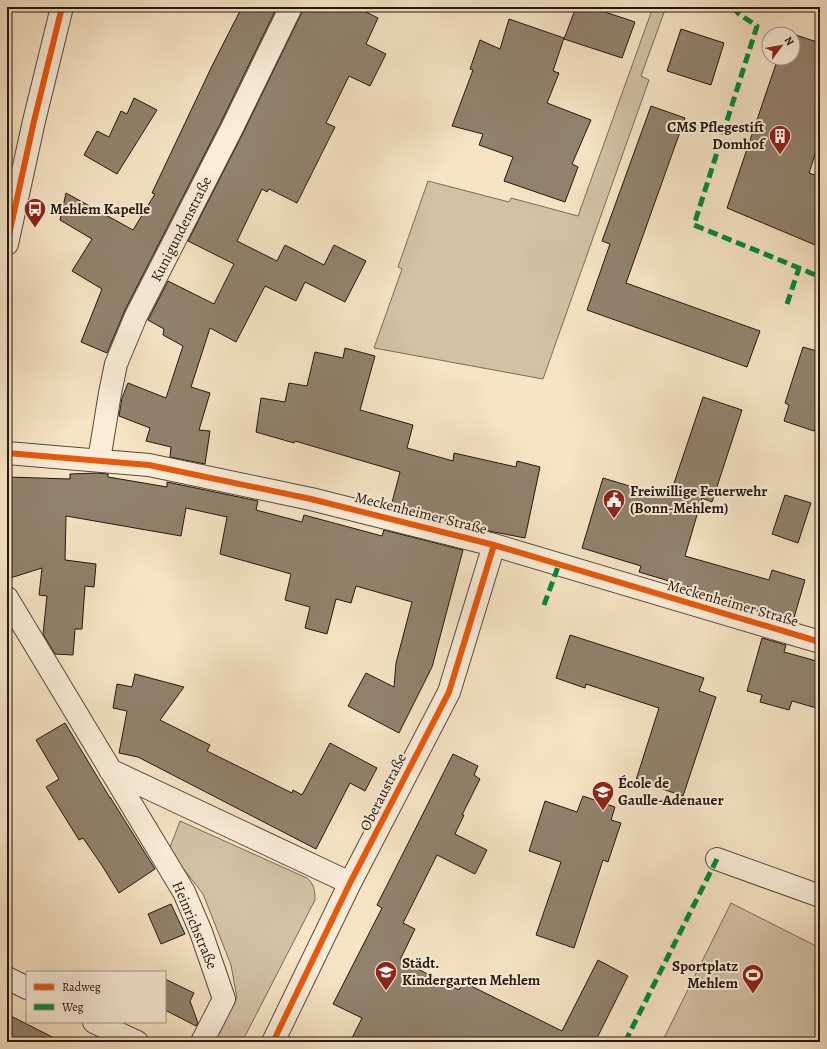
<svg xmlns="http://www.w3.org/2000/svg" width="827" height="1049" viewBox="0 0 827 1049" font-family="Alegreya,serif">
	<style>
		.green { fill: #d2c1a5; stroke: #7a6c5a }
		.building { fill: #91826e; stroke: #231710 }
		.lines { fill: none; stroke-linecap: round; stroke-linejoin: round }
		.minor-casing { stroke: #584a3d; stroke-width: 24 }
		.minor { stroke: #f9edd9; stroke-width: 22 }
		.quiet { stroke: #00873e; stroke-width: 5; stroke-dasharray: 10 5; stroke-linecap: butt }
		.cycleway-casing { stroke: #f9edd9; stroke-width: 8 }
		.cycleway { stroke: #e8590c; stroke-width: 6 }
		.labels { text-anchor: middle; stroke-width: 4; stroke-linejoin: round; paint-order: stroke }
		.poi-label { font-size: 15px; font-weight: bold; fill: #231710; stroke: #f9edd9; text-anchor: start }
		.street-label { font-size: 15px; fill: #231710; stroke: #f9edd9 }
	</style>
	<rect width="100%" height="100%" fill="#f6e4c4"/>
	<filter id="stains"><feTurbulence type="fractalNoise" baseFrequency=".005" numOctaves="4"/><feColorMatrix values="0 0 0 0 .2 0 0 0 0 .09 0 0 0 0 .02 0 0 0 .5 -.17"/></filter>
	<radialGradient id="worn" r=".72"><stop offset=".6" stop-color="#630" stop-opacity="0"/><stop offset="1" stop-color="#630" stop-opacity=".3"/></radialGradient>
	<!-- green -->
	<path class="green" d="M653,7H666L641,76L649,80L543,379L374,348L402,269L398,267L428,181L509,202L511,198L578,216Z
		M180,821L307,878C314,884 315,890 315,900L242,1042H214L237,998L231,965L203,894L169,850Z
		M731,903L820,948V1042H662Z"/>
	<!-- building -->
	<path class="building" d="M242,7H277L220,124L125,310L107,353L81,342L102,289L72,271L92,239L60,220L66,193L133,230L155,194L152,193L212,66Z
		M303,7H356L378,18L366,44L386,54L370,86L349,76L326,123L335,127L297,203L269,189L267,192L262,189L237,241L277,261L285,245L324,265L334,245L366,261L345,302L305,282L296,301L265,286L236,342L210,328L191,387L210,393L199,430L210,431L205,464L170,457L171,447L146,441L150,428L119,416L122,398L128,383L166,398L183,346L163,335L164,329L148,320L168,281L214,304L234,264L188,241L242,135L302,12Z
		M576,7H590L635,22L622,58L564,39Z
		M509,19L564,38L553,71L559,73L547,103L591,120L572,164L578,167L565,202L504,181L513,157L479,145L483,134L452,126L473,70L470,69L480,40L500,49Z
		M681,29L724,43L711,85L667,71Z
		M793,34L820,43V139L809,173L820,177V247L727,208L778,58H793Z
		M134,98L157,110L117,174L84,155L97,131L109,137L121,111L127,114Z
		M651,106L685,118L626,283L760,331L747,367L587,310L610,244L602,241Z
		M803,347L820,352V429L816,427L814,431L784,421L789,405L785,403Z
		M345,348L375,356L360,410L413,425L407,448L453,461L454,453L516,467L517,461L540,467L525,538L484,530L391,506L400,472L295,441L294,443L256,432L261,398L285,402L289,383L307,386L315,352L343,358Z
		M703,397L742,410L712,502L702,498L685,556L769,580L772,570L805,580L793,621L711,597L712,594L639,572L641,566L582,548L603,478L669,498Z
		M98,473L108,474V477L167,487V482L258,501L256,510L302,522L304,515L382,536L384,530L463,550L432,667L399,733L348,706L366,673L394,687L396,663L412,602L356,586L351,603L336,599L327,634L305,628L310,607L285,600L291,574L220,554L227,517L186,508L181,536L66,516L65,560L96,564L94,587L85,586L82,629H75L73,655L55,654L43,634L47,596L39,595L42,568L7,579V477L70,479V474Z
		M785,495L811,503L798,543L772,534Z
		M570,635L704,678L699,691L716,697L683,796L636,780L659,708L586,684L585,688L556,678Z
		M762,638L786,645L784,652L820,662V709L792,701L789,710L760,702L762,695L747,691Z
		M135,674L184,687L160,720L210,745L207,751L292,793L293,790L302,795L330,743L377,768L365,791L350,783L316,849L138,757L119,753L127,711L113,708L117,684L132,687Z
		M65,723L110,798V797L155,869L119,893L101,864L83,838L79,840L46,787L59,779L36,740Z
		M453,754L478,766L474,775L480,779L462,815H464L455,834L487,850L475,874L437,855L403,923L415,929L400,960L459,990L463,982L562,1031L598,960L628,976L595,1042H350L362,1018L333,1004L382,908L377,905Z
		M583,796L615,807L611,820L621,823L608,862L603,860L574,948L536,935L561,862L529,851L545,801L577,812Z
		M171,904L185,934L161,944L148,914Z
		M165,979L194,993L190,1001L198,1023L196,1026L165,1010Z
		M7,1014L62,1042H7Z"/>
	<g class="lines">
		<!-- minor casing -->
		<g class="minor-casing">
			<path id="minor" d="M7,244L34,121L62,7
				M7,453L149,465L311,499L494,545L820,642
				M99,460L110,393L116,364L136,316L231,130L291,7
				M7,598L184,892L201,932L224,999L202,1042
				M110,770L350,883
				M717,859L820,896
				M7,978L27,988
				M94,1022L137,1042
				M273,1042L350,883L449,692L494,545"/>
		</g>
		<!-- minor -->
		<use href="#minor" class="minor"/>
		<!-- quiet -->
		<path class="quiet" d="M733,7L739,14L757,26L694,225L799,268
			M787,304L799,268L820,277
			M544,605L559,564
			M625,1042L717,859"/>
		<!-- cycleway casing -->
		<g class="cycleway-casing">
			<path id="cycleway" d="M7,244L34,121L62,7
				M7,453L149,465L311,499L494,545L820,642
				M273,1042L350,883L449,692L494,545"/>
		</g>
		<!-- cycleway -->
		<use href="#cycleway" class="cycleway"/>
	</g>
	<!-- icons -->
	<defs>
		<g id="building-pin" transform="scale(1.15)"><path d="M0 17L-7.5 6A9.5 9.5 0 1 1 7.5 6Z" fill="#8f2418" stroke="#f9edd9"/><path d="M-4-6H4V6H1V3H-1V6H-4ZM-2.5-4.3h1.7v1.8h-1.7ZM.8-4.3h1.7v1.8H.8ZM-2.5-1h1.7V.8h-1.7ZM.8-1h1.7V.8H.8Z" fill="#fff"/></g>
		<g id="bus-pin" transform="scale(1.15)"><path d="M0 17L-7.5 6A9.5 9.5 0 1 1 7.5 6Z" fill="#8f2418" stroke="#f9edd9"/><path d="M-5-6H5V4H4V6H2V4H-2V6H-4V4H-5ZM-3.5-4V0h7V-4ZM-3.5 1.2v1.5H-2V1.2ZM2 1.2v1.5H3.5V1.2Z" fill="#fff"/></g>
		<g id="civic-pin" transform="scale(1.15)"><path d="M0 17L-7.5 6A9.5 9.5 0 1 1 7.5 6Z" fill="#8f2418" stroke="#f9edd9"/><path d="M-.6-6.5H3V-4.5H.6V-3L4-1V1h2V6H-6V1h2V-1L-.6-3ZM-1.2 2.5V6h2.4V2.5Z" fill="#fff"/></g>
		<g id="school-pin" transform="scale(1.15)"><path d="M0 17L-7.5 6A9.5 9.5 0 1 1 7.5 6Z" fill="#8f2418" stroke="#f9edd9"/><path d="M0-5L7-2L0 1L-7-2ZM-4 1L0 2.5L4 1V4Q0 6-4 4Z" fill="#fff"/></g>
		<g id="stadium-pin" transform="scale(1.15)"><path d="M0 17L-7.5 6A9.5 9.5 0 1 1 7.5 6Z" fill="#8f2418" stroke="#f9edd9"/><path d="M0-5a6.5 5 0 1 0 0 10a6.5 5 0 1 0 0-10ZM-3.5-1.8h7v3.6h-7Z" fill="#fff"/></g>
	</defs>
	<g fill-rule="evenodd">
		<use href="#building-pin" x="780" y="136"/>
		<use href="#bus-pin" x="35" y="209"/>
		<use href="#civic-pin" x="614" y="500"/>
		<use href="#school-pin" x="603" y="792"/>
		<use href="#school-pin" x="386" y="972"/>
		<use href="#stadium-pin" x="753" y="975"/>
	</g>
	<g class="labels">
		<!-- poi labels -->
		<g class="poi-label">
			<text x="764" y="132" text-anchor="end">CMS Pflegestift<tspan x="764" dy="17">Domhof</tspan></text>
			<text x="50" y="214">Mehlem Kapelle</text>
			<text x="630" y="496">Freiwillige Feuerwehr<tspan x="630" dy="17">(Bonn-Mehlem)</tspan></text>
			<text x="618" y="788">École de<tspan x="618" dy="17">Gaulle-Adenauer</tspan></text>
			<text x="402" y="968">Städt.<tspan x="402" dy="17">Kindergarten Mehlem</tspan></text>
			<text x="738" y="971" text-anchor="end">Sportplatz<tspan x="738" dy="17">Mehlem</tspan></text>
		</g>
		<!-- street labels -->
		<g class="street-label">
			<text transform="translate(181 229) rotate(-63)" y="5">Kunigundenstraße</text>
			<text transform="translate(421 513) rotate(14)" y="5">Meckenheimer Straße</text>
			<text transform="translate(733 603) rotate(16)" y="5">Meckenheimer Straße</text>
			<text transform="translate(383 792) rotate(-63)" y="5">Oberaustraße</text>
			<text transform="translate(195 925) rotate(67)" y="5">Heinrichstraße</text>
		</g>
	</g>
	<!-- margin -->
	<rect width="827" height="1049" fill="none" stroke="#f6e4c4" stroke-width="24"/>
	<rect x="8" y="8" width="811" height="1033" fill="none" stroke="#231710" stroke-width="2"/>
	<rect x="12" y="12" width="803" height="1025" fill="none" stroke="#231710"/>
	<!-- legend -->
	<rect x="26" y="971" width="140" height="52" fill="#f9edd9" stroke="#a39789"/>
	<rect x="34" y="984" width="20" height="6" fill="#e8590c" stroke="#a39789"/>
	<text x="62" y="991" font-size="12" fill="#231710">Radweg</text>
	<rect x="34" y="1004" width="20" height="6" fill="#00873e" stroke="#a39789"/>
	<text x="62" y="1011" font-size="12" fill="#231710">Weg</text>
	<!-- north arrow -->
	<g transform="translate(781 46) rotate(58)"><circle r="19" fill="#f9edd9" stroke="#a39789"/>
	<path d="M0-3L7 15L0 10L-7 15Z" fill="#8f2418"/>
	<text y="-6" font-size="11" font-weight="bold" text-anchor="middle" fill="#231710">N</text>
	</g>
	<rect width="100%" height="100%" filter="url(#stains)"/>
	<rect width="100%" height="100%" fill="url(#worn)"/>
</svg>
